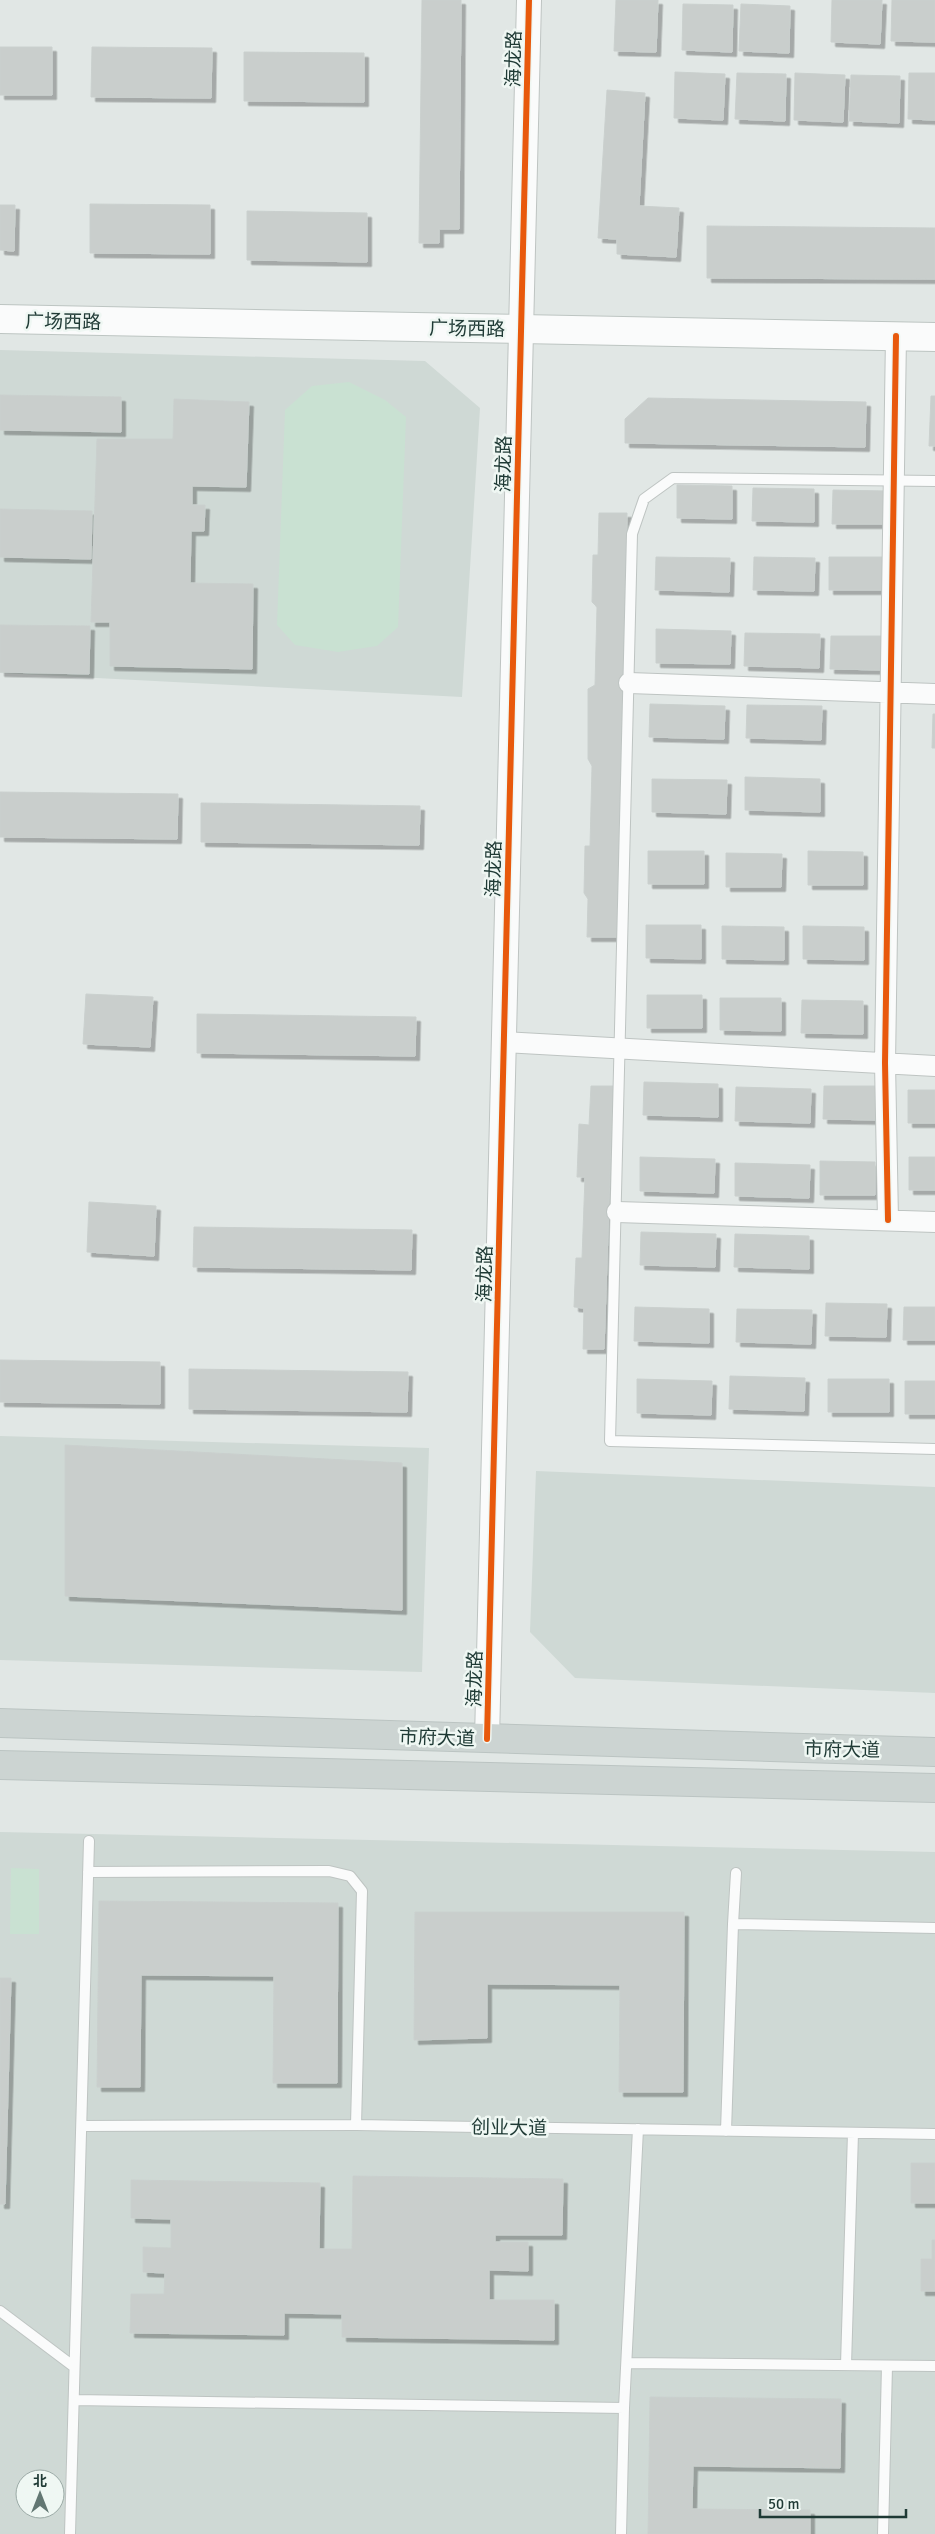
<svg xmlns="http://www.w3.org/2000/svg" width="935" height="2534" viewBox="0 0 935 2534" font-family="Signika,'Noto Sans SC',sans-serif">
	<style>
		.built { fill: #cfd9d5; fill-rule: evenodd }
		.green { fill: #c9e1d2 }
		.building { fill: #c9cecc; stroke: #cad0ce; filter: url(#shadow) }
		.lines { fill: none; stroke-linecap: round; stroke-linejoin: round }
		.service-casing { stroke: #bec4c2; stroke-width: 12 }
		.minor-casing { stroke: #bec4c2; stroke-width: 22 }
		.tertiary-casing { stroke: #bec4c2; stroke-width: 26 }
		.secondary-casing { stroke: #bdc5c2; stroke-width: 30 }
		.primary-casing { stroke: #bbc4c2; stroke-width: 30 }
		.service { stroke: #fafbfb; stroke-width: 10 }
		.minor { stroke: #fafbfb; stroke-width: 20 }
		.tertiary { stroke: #fafbfb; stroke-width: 24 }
		.secondary { stroke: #fafbfb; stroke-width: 28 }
		.primary { stroke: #ccd4d2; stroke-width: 28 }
		.cycleway-casing { stroke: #eff7f3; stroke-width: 9 }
		.cycleway { stroke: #e8590c; stroke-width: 6 }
		.labels { text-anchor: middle; stroke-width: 5; stroke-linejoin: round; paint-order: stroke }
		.street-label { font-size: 19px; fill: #1f3a35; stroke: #eff7f3 }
	</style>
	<defs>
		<filter id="shadow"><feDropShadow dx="4.5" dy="4.5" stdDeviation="0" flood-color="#0004"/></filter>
	</defs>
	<rect width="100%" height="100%" fill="#e1e7e5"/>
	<!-- built -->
	<path class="built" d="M0,350L425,361L480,408L462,697L0,673Z
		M0,1436L429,1448L422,1672L0,1660Z
		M536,1471L935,1487V1693L575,1678L530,1632Z
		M0,1832L935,1852V2534H0ZM25,2479H55V2509H25Z"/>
	<!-- green -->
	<path class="green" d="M349,382L385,400L406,417L398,627L377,646L338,652L295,645L277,625L285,410L312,386Z
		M11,1868L39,1869V1934H10Z"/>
	<!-- building -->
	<path class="building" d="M422,0H461L459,229H439V243H419Z
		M616,0H658L656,52L614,51Z
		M832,0H882L880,44L831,42Z
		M892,0H935V42L891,41Z
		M683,4L733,5L732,52L682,50Z
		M741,4L790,6L789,53L739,51Z
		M0,47H52V95H0Z
		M92,47L212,48L211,98L91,97Z
		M244,52L364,53V102L244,101Z
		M675,72L725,74L723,120L674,118Z
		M737,73L786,74L785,121L735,119Z
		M795,73L845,75L843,122L794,120Z
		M909,73H935V120L908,119Z
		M851,75L900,76L899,123L849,121Z
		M607,90L645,93L639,206L679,208L676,257L617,254V239L598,238Z
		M90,204L210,205V254L90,253Z
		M0,205H15L14,251L0,250Z
		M247,211L367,213V262L247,260Z
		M707,226L935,228V279L707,278Z
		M0,395L121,397V432L0,430Z
		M931,396H935V446H929Z
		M648,398L866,402L865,447L625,443V419Z
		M174,399L249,402L246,487L192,486V505H205L204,531H191L190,583L253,584L252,669L110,666V622H91L97,439H173Z
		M677,485L732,486V519L677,518Z
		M753,488L814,489V522L752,521Z
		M833,490L888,491V524H832Z
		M0,509L92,511L91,559L0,557Z
		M599,513H627L617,937H587L588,899L584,893L585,846H590L592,766L588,759V689L595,685L597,607L592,602L593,555H598Z
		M656,557L730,558L729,592L655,590Z
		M754,557L815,558L814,591L753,590Z
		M829,557H885L884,590H829Z
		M0,625L90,626L89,674L0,672Z
		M656,629L731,631L730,664L656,663Z
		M745,633L820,634L819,668L744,666Z
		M831,636H886V670L830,669Z
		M650,704L725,706L724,739L649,737Z
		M747,705L822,706L821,740L746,738Z
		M933,714H935V748H932Z
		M745,777L820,779V812L745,810Z
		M652,779L727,780L726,814L652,812Z
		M0,792L178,794L177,839L0,837Z
		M201,803L420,806L419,845L201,842Z
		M648,851H704V884H648Z
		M808,851L863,852V885H808Z
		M726,853L782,854L781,887H726Z
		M646,925H701V959L646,958Z
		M722,926L784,927V960L722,959Z
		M803,926L864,927V960L803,959Z
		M86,994L153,997L150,1047L83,1044Z
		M647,995H702V1028H647Z
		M720,998H781V1031L720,1030Z
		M802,1000L863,1001V1034L801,1033Z
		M197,1014L416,1017L415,1056L197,1053Z
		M644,1082L718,1084V1117L643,1115Z
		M591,1086H613L604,1349H583L584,1308L574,1307L576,1258H582L585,1177H577L579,1124L589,1125Z
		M824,1086H879L878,1120L823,1119Z
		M736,1087L811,1089L810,1123L735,1121Z
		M908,1090H935V1123H908Z
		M640,1157L715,1159L714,1193L640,1191Z
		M909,1157H935V1190H909Z
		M820,1161L875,1162V1195H820Z
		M735,1163L810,1165L809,1198L735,1196Z
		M89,1202L156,1206L154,1256L87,1252Z
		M194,1227L412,1230L411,1270L193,1267Z
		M641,1232L716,1234L715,1267L640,1265Z
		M735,1234L809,1236V1269L734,1267Z
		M826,1303L887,1304L886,1337L825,1336Z
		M635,1307L709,1309V1343L634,1341Z
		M904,1307H935V1340H903Z
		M737,1309L812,1310L811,1344L736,1342Z
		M0,1360L160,1362V1404L0,1402Z
		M189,1369L408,1372L407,1412L189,1409Z
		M730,1376L805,1378L804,1411L729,1409Z
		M637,1379L712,1381L711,1415L637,1413Z
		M828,1379H889V1412H828Z
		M905,1381H935V1414H905Z
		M65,1445L402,1463V1610L65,1596Z
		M99,1901L338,1903L337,2083H273L274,1976L141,1975L140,2087H97Z
		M415,1912H684L683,2092H619L620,1985L487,1984V2038L414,2040Z
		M0,1978H11L5,2204H0Z
		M911,2163H935V2203H911Z
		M353,2176L563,2179L562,2235H495V2242H528V2271L489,2270V2300H554V2340L342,2337V2314L284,2313V2335L130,2333L131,2294H164L165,2273L143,2272V2247L171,2248V2219L131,2218V2180L320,2183L319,2249H352Z
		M932,2240H935V2291H921V2259H932Z
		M650,2397L841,2399L840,2468L693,2466L692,2509L810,2510V2534H648Z"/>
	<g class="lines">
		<!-- service casing -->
		<g class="service-casing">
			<path id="service" d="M935,481L673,478L644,499L632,534L610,1441L935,1449
				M88,1872L329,1871L350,1876L362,1891L356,2125
				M733,1924L736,1873
				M83,2126L356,2125L935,2134
				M726,2131L733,1924L935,1928
				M0,2311L73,2366
				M627,2363L935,2366
				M846,2365L853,2133
				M74,2400L624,2408
				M70,2534C77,2303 84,2072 89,1841
				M621,2534L624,2408L638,2129
				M883,2534L887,2366"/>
		</g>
		<!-- minor casing -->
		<g class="minor-casing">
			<path id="minor" d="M629,683L935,694
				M504,1042L935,1066
				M617,1212L935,1222
				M888,1220L885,1063L896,336"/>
		</g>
		<!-- tertiary casing -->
		<g class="tertiary-casing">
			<path id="tertiary" d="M487,1739L529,0"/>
		</g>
		<!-- secondary casing -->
		<g class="secondary-casing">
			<path id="secondary" d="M0,319L935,337"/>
		</g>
		<!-- primary casing -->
		<g class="primary-casing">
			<path id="primary" d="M0,1723L935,1752
				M0,1765L935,1788"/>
		</g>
		<!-- service -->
		<use href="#service" class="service"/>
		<!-- minor -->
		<use href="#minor" class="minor"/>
		<!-- tertiary -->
		<use href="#tertiary" class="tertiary"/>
		<!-- secondary -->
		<use href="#secondary" class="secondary"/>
		<!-- primary -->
		<use href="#primary" class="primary"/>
		<!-- cycleway casing -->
		<g class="cycleway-casing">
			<path id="cycleway" d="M888,1220L885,1063L896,336
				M487,1739L529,0"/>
		</g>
		<!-- cycleway -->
		<use href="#cycleway" class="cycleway"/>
	</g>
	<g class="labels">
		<!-- street labels -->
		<g class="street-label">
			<text transform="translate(513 59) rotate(-89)" y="7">海龙路</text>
			<text transform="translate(63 321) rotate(1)" y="7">广场西路</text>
			<text transform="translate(467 328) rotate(1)" y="7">广场西路</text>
			<text transform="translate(503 464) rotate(-89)" y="7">海龙路</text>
			<text transform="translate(493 869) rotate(-89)" y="7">海龙路</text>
			<text transform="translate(484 1274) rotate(-89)" y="7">海龙路</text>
			<text transform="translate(474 1679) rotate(-89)" y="7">海龙路</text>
			<text transform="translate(437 1737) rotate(2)" y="7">市府大道</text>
			<text transform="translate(842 1749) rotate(1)" y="7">市府大道</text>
			<text transform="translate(509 2127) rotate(1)" y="7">创业大道</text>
		</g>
	</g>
	<!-- north arrow -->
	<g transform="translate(40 2494)"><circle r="24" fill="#eff7f3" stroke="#9caba7"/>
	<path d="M0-4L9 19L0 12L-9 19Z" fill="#637773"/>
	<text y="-8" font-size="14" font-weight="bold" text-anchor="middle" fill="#1f3a35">北</text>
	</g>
	<!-- scale -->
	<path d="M760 2509v8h146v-8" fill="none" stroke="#1f3a35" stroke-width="2.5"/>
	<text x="768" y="2509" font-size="15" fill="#1f3a35" stroke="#eff7f3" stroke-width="4" paint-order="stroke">50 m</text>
</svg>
